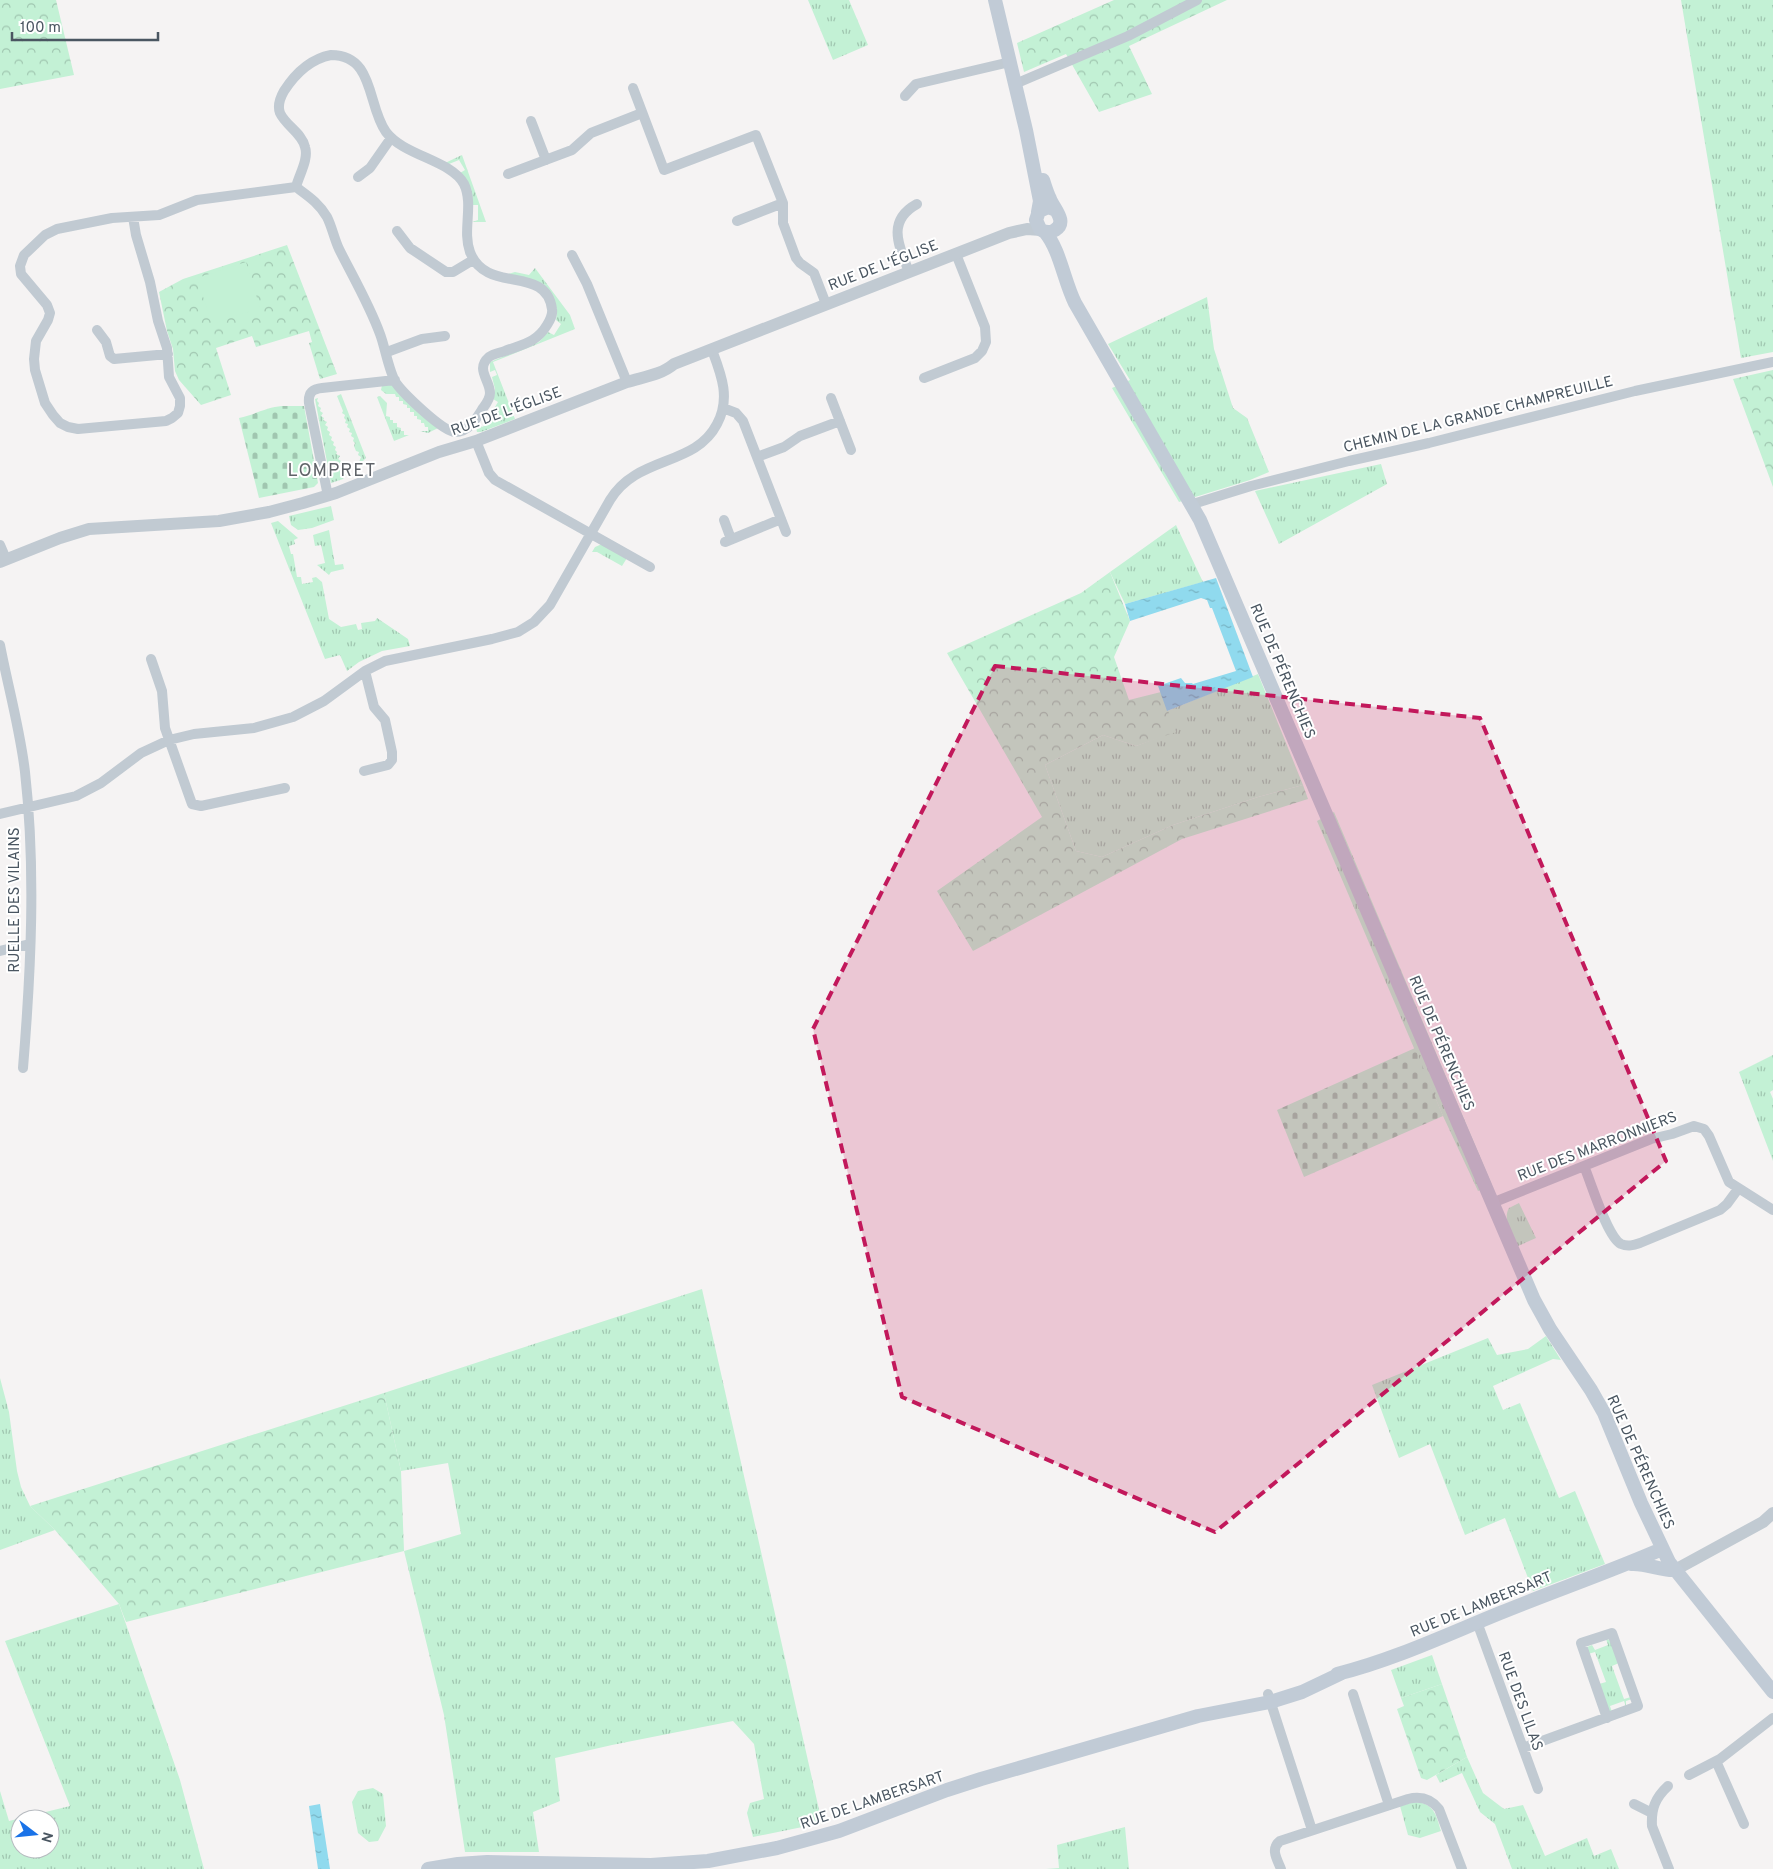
<svg xmlns="http://www.w3.org/2000/svg" width="1773" height="1869" viewBox="0 0 1773 1869" font-family="Overpass,sans-serif">
	<style>
		.grass { fill: url(#grass-tufts); fill-rule: evenodd }
		.forest { fill: url(#forest-crowns) }
		.cemetery { fill: url(#cemetery-stones) }
		.pitch { fill: #c3f1d5 }
		.water { fill: url(#water-ripples) }
		.lines { fill: none; stroke-linecap: round; stroke-linejoin: round }
		.minor { stroke: #c1cad2; stroke-width: 10 }
		.tertiary { stroke: #c1cad2; stroke-width: 12 }
		.secondary { stroke: #c1cbd6; stroke-width: 14 }
		.marked { fill: #c2185b; fill-opacity: 0.2; stroke: #c2185b; stroke-width: 4; stroke-dasharray: 10 6; stroke-linejoin: round }
		.labels { text-anchor: middle; stroke-width: 4; stroke-linejoin: round; paint-order: stroke }
		.street-label { font-size: 15px; fill: #4a5661; stroke: #fff }
		.quarter-label { font-size: 18px; letter-spacing: 1px; fill: #5f6368; stroke: #fff }
	</style>
	<defs>
		<pattern id="grass-tufts" width="24" height="20" patternUnits="userSpaceOnUse" patternTransform="scale(1.25)"><rect width="24" height="20" fill="#c3f1d5"/><path d="M3 7l-1-3M5 7V3M7 7l1-3M15 17l-1-3M17 17v-4M19 17l1-3" fill="none" stroke="#a0c6b0"/></pattern>
		<pattern id="forest-crowns" width="20" height="18" patternUnits="userSpaceOnUse" patternTransform="scale(1.25)"><rect width="20" height="18" fill="#c3f1d5"/><path d="M2 6a3 3 0 1 1 6 0M12 15a3 3 0 1 1 6 0" fill="none" stroke="#a0c6b0"/></pattern>
		<pattern id="cemetery-stones" width="16" height="16" patternUnits="userSpaceOnUse" patternTransform="scale(1.25)"><rect width="16" height="16" fill="#c3f1d5"/><path d="M2 7V4a2 2 0 0 1 4 0v3zM10 15v-3a2 2 0 0 1 4 0v3z" fill="#a0c6b0"/></pattern>
		<pattern id="water-ripples" width="26" height="14" patternUnits="userSpaceOnUse" patternTransform="scale(1.25)"><rect width="26" height="14" fill="#90daee"/><path d="M2 4q2-2 4 0t4 0M15 11q2-2 4 0t4 0" fill="none" stroke="#78b4c4"/></pattern>
	</defs>
	<rect width="100%" height="100%" fill="#f5f3f3"/>
	<!-- grass -->
	<path class="grass" d="M808,0H849L868,45L833,60Z
		M1681,0H1773V352L1741,358Z
		M462,155L486,222H472L478,220V205H472L460,173L465,170L459,160L449,164L445,163Z
		M535,268L570,315L575,329L493,362L515,419L481,432H477L476,427L478,424L483,427L498,402L493,399L495,389L492,377L497,375L495,370L490,372V362L539,342L548,332L554,335L561,324L556,320L557,311L553,300L508,274L515,272L529,275Z
		M1207,297L1214,349L1233,408L1247,418L1269,472L1250,480L1179,502L1112,388L1130,380L1108,344Z
		M390,384L393,386L438,428L428,433L420,431H428V427H425L424,423H421V420L417,419V416H414V412H410V408H407V405L403,404V401H399V397H396L395,394H386L381,390L382,385Z
		M341,394L366,458L357,467L361,457L358,455L359,452L356,451L354,446L355,443L353,441L354,438L351,436L352,433L349,432L350,429L347,427L348,424L345,423L346,420L344,418L345,415L342,413L343,411L337,396Z
		M380,396L387,403L386,416L390,417V420H393V423H397V427L401,428V431H404V435H409L394,441L377,397Z
		M318,398L317,401L319,403L318,406L321,408L320,411L323,413L321,416L324,418L323,420L327,422L325,425L328,427L327,430L330,432L329,435L332,437L331,440L334,442L333,445L336,447L335,450L337,452L336,454L340,456L338,459L341,461L340,464L350,468L343,479L331,483L315,399Z
		M1381,464L1387,484L1279,544L1255,491Z
		M331,506L334,520L312,528L298,530L291,525L289,516Z
		M278,521L298,538L294,540L295,544L289,546L291,554H293L297,577H301L302,584L313,582L312,578L316,577L322,582L329,619L341,627L356,624L358,630L362,629L361,623L375,621L377,618L408,639L410,646L382,651L359,662L347,671L340,655L325,659L271,523Z
		M1176,525L1203,582L1125,604L1110,572Z
		M329,530L335,565L343,564L344,569L331,572L329,575L317,565L325,563L321,545L315,546L313,535Z
		M602,544L627,558L622,566L597,552H592L595,547Z
		M1258,674L1303,785L1258,797L1173,825L1102,857L1076,851L1045,765L1103,735L1136,746L1175,731L1167,711Z
		M1334,812L1492,1185L1478,1191L1443,1116L1317,821Z
		M1773,1055V1090L1770,1092L1773,1099V1161L1739,1072Z
		M1519,1203L1536,1238L1518,1246C1513,1235 1502,1220 1509,1208Z
		M702,1289L822,1823L753,1837L747,1813L750,1803L764,1799L754,1744L733,1721L612,1745L555,1758L560,1801L533,1812L539,1852H465L444,1715L404,1551L461,1534L448,1463L401,1471L384,1393Z
		M1546,1336L1561,1360L1553,1359L1493,1386L1503,1410L1520,1403L1559,1498L1575,1491L1605,1564L1533,1591L1505,1518L1465,1535L1430,1444L1399,1458L1372,1385L1488,1338L1497,1355L1528,1349Z
		M0,1378L9,1412L17,1471L21,1487L30,1506L55,1530L0,1550Z
		M119,1604L180,1780L204,1869H0V1791L9,1821L70,1806L5,1641ZM20,1819H50V1849H20Z
		M1606,1639L1611,1640L1619,1663L1612,1666L1624,1699L1631,1697L1632,1699L1626,1701V1707L1624,1701L1610,1706L1612,1712H1609L1599,1684L1606,1682L1595,1652L1588,1654L1587,1647L1592,1645L1595,1650L1608,1645Z
		M1432,1655L1442,1684L1401,1698L1391,1670Z
		M1467,1757L1483,1793L1504,1809L1523,1805L1545,1856L1587,1838L1594,1856L1611,1849L1619,1869H1512L1495,1824L1480,1812L1462,1773L1440,1783L1436,1775Z
		M373,1788L383,1794L386,1826L378,1841L369,1842L358,1833L352,1802L358,1791Z
		M1414,1802C1434,1803 1436,1814 1441,1831L1420,1838L1408,1835L1400,1806Z
		M1125,1827L1129,1869H1046L1059,1868L1057,1845Z"/>
	<!-- forest -->
	<path class="forest" d="M0,0H56L74,75L0,89Z
		M1114,0H1227L1129,46L1152,94L1099,112L1066,54L1024,72L1017,43Z
		M287,245L337,374L320,379L309,343L312,342L309,331L256,347L252,336L216,348L231,395L201,405L179,380L175,371L173,349L167,331L159,292L183,279Z
		M1773,370V487L1733,379Z
		M1110,572L1130,621L1114,657L1129,700L1161,692L1176,732L1136,746L1103,735L1045,765L1076,851L1102,857L1173,825L1258,797L1303,785L1308,799L1182,839L973,951L937,891L1042,817L947,653L1081,593Z
		M384,1393L401,1471L404,1551L126,1622L119,1604L55,1530L30,1506Z
		M1442,1684L1467,1757L1427,1780L1421,1778L1397,1709L1404,1706L1401,1698Z"/>
	<!-- cemetery -->
	<path class="cemetery" d="M282,406H304L318,483L314,487L259,498L239,418C254,415 267,407 282,406Z
		M1415,1048L1443,1116L1304,1177L1277,1110Z"/>
	<!-- pitch -->
	<path class="pitch" d="M246,262L260,308L212,324L197,278Z"/>
	<!-- water -->
	<path class="water" d="M1216,578L1253,677L1167,711L1158,686L1181,678L1185,683H1192L1193,684L1236,671L1212,608H1210L1207,600L1201,598L1130,621L1125,604Z
		M320,1804L330,1869H318L309,1806Z"/>
	<g class="lines">
		<!-- minor -->
		<path class="minor" d="M331,55C375,55 367,106 386,132C404,156 451,160 464,184C474,205 462,230 470,252C486,295 546,264 552,309C553,315 550,320 547,325C536,343 523,344 505,351C499,353 493,354 489,357C475,369 490,380 490,393C490,399 486,404 483,408C476,419 469,432 455,432C442,431 404,394 396,383C389,372 385,347 380,334C369,304 353,277 339,249C334,238 332,227 327,217C319,203 308,196 296,187C299,175 309,159 305,147C302,133 286,126 280,113C277,105 280,98 284,91C295,74 310,59 331,55Z
			M1015,84L1128,36L1197,0
			M633,88L664,170L756,135L783,203V223L796,258L800,263L814,273L826,304
			M905,96L916,84L1010,62
			M531,121L546,160
			M508,174L572,150L591,133L642,113
			M358,177L370,168L391,138
			M133,217L136,235L150,282L158,321L167,348L169,377L180,398V406L178,413L172,418L166,421L78,429L68,427L60,423L53,415L45,403L35,370L34,359L36,341L48,320L50,313L47,305L21,274L20,266L24,255L45,235L57,229L112,218L159,215L197,200L296,187
			M737,221L783,203
			M397,231L410,248L446,272H453L473,260
			M572,255L587,284L627,382
			M909,272C899,246 886,221 917,204
			M97,330L106,342L110,356L114,359L168,354
			M387,352L422,339L445,336
			M924,378L975,358L982,351L986,342L985,327L956,254
			M831,398L851,450
			M723,408L736,413L743,421L786,532
			M476,441L489,473L495,480L650,567
			M757,457L784,447L800,436L840,421
			M328,496L309,403C308,393 312,389 322,388L395,380
			M1193,504L1251,486L1349,461L1429,443L1635,391L1773,362
			M724,520L731,539
			M725,542L781,519
			M0,545L6,559
			M0,645C8,687 20,729 25,772C36,870 31,970 23,1068
			M151,659L162,691L165,728L192,804L201,806L285,788
			M364,771L388,765L392,760V752L385,720L374,707L365,671
			M0,814L76,796L101,783L141,753L169,740L194,734L254,728L293,717L324,701L365,671L385,661L492,639L518,632L534,622L550,605L610,500C637,455 695,467 717,424C731,398 721,374 712,350
			M0,951L30,944
			M1584,1166C1591,1182 1607,1237 1621,1244C1628,1247 1634,1245 1640,1243L1720,1210L1727,1204L1738,1189
			M1492,1203L1651,1139L1672,1134L1694,1126L1704,1129L1709,1136L1729,1182L1773,1210
			M1477,1622L1538,1789
			M1268,1694L1312,1830
			M1353,1694L1389,1805
			M1523,1748L1638,1706L1612,1633L1581,1643L1607,1718
			M1716,1761L1744,1824
			M1689,1775L1720,1759L1773,1718
			M1668,1786C1655,1798 1651,1809 1652,1826L1669,1869
			M1634,1804L1652,1813
			M1281,1869C1277,1859 1270,1849 1280,1841L1408,1799C1420,1796 1431,1799 1439,1809L1462,1869"/>
		<!-- tertiary -->
		<path class="tertiary" d="M0,562L60,538L89,529L219,521L269,512L303,503L336,493L439,452L476,441L627,382C643,377 661,375 674,364L1009,233L1027,229L1041,230
			M1675,1570L1763,1522L1773,1513"/>
		<!-- secondary -->
		<path class="secondary" d="M995,0L1026,130L1040,201L1038,212
			M1043,180C1045,186 1047,193 1050,199C1054,209 1068,222 1055,230C1049,234 1044,232 1040,229L1036,220L1039,211L1048,207L1056,210
			M1045,232C1060,250 1064,281 1075,303L1200,520L1534,1300L1550,1329L1591,1390L1604,1413L1641,1503L1669,1562L1773,1692
			M1631,1564C1647,1563 1661,1571 1675,1570
			M1337,1674C1393,1660 1446,1635 1500,1613C1554,1591 1609,1572 1662,1549
			M428,1869L458,1864L487,1862L651,1865L708,1861L777,1848L839,1831L947,1790L981,1779L1198,1716L1270,1702L1302,1692L1344,1672"/>
	</g>
	<!-- marked area -->
	<path class="marked" d="M995,666L1480,718L1666,1161L1215,1532L902,1397L813,1029Z"/>
	<g class="labels">
		<!-- street labels -->
		<g class="street-label">
			<text transform="translate(883 265) rotate(-21)" y="5">RUE DE L'ÉGLISE</text>
			<text transform="translate(506 411) rotate(-20)" y="5">RUE DE L'ÉGLISE</text>
			<text transform="translate(1478 414) rotate(-14)" y="5">CHEMIN DE LA GRANDE CHAMPREUILLE</text>
			<text transform="translate(1283 671) rotate(67)" y="5">RUE DE PÉRENCHIES</text>
			<text transform="translate(14 900) rotate(-90)" y="5">RUELLE DES VILAINS</text>
			<text transform="translate(1442 1043) rotate(67)" y="5">RUE DE PÉRENCHIES</text>
			<text transform="translate(1597 1146) rotate(-21)" y="5">RUE DES MARRONNIERS</text>
			<text transform="translate(1641 1462) rotate(66)" y="5">RUE DE PÉRENCHIES</text>
			<text transform="translate(1481 1604) rotate(-22)" y="5">RUE DE LAMBERSART</text>
			<text transform="translate(1521 1701) rotate(70)" y="5">RUE DES LILAS</text>
			<text transform="translate(872 1800) rotate(-19)" y="5">RUE DE LAMBERSART</text>
		</g>
		<!-- quarter labels -->
		<g class="quarter-label">
			<text x="332" y="476">LOMPRET</text>
		</g>
	</g>
	<!-- north arrow -->
	<g transform="translate(35 1834) rotate(106)"><circle r="24" fill="#ffffff" stroke="#b7bbc0"/>
	<path d="M0-4L9 19L0 12L-9 19Z" fill="#1a73e8"/>
	<text y="-8" font-size="14" font-weight="bold" text-anchor="middle" fill="#4a5661">N</text>
	</g>
	<!-- scale -->
	<path d="M12 32v8h146v-8" fill="none" stroke="#4a5661" stroke-width="2.5"/>
	<text x="20" y="32" font-size="15" fill="#4a5661" stroke="#ffffff" stroke-width="4" paint-order="stroke">100 m</text>
</svg>
